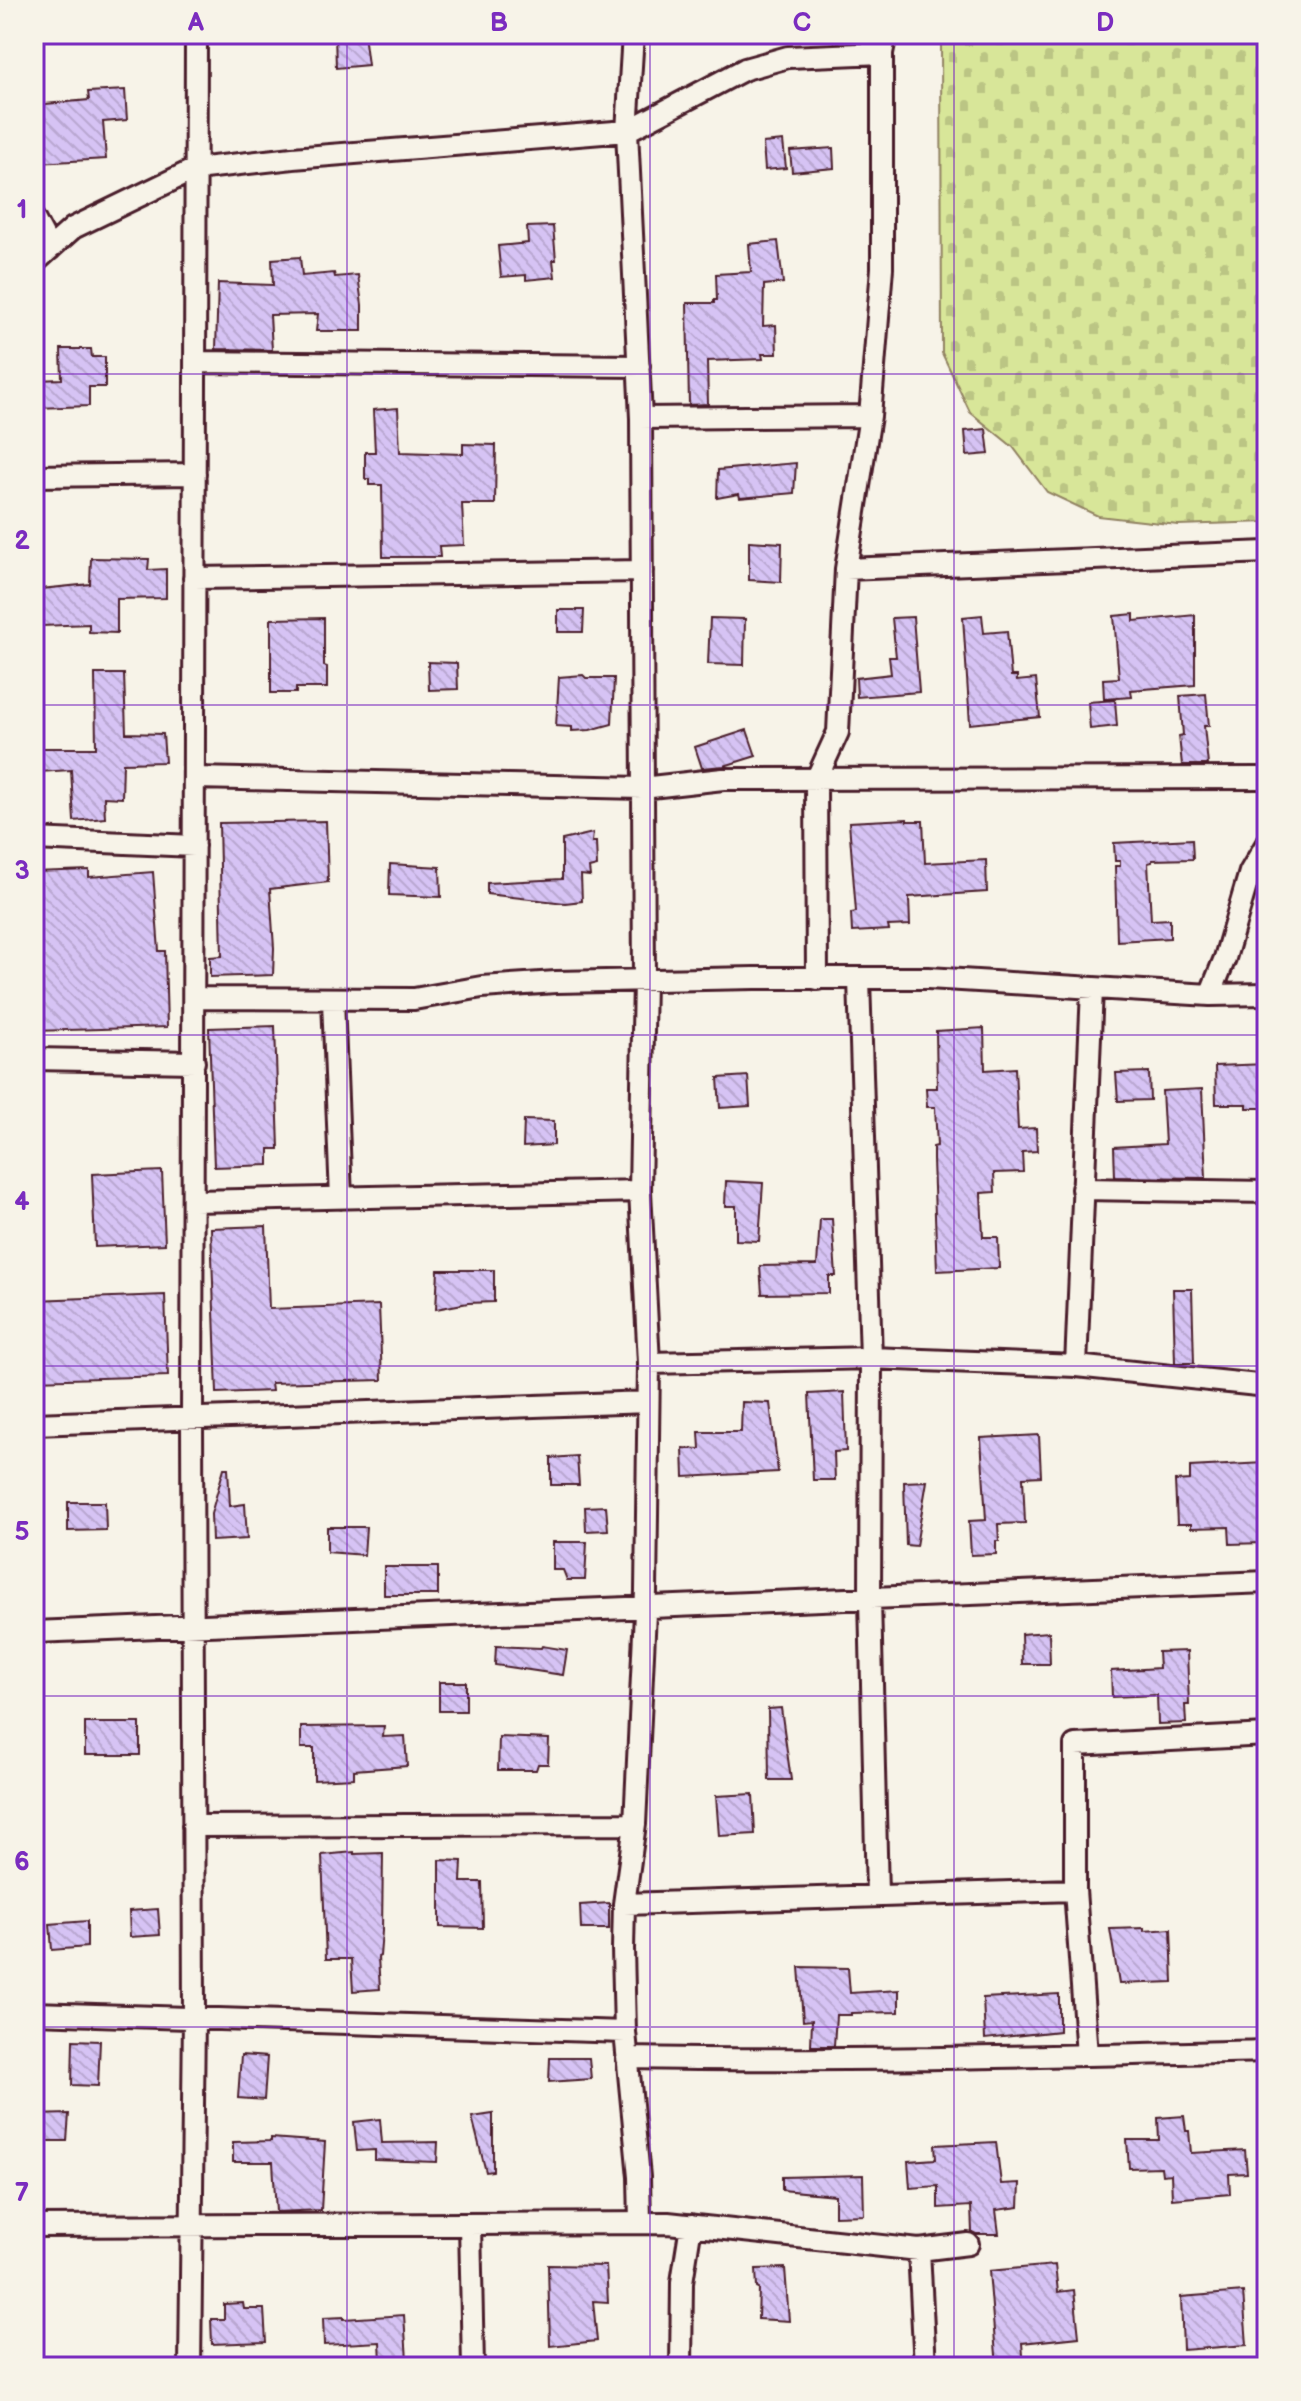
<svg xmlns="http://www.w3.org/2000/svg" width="1301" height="2401" viewBox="0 0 1301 2401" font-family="'Balsamiq Sans',sans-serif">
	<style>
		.cemetery { fill: url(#cemetery-stones); stroke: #918262; stroke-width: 2 }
		.building { fill: url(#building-back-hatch); stroke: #4a1f2b; stroke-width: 2 }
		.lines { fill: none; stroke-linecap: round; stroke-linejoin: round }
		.street-casing { stroke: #4a1f2b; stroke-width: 26 }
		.street { stroke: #f7f3e8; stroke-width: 20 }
		.grid { fill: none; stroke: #7b2cbf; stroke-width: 2; stroke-opacity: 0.55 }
		.neatline { fill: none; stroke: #7b2cbf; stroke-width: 3 }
		.grid-label { font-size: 26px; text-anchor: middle; font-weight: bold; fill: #7b2cbf }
	</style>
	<defs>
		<pattern id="cemetery-stones" width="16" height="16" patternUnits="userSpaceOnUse" patternTransform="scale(2)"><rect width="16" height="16" fill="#d8e699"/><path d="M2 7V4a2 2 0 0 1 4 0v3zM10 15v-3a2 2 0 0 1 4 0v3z" fill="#bbc584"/></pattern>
		<pattern id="building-back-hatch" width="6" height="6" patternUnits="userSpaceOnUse" patternTransform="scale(2)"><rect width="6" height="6" fill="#d6c3f4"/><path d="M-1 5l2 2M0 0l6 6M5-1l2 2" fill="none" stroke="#b9a7d1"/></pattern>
	</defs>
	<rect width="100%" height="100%" fill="#f7f3e8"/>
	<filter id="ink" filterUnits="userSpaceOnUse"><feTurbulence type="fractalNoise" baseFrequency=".0125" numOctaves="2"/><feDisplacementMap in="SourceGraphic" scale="16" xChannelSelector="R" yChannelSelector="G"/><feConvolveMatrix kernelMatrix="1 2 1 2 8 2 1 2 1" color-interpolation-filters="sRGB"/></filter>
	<g filter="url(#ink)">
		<!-- cemetery -->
		<path class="cemetery" d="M941,34H1267V522L1178,525L1098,516L1047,492L1013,447L970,412L942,353Z"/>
		<!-- building -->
		<path class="building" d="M335,34H364L368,65L336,68Z
			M125,90L127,120L103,122L106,159L38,163L34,105L89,100L88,92Z
			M783,141L786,168L765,170L763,143Z
			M833,148L834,168L792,172L790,151Z
			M553,226L556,260H553L555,277L526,280V275L501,277L498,246L528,243L527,227Z
			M778,241L783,283L764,285L763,326L776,325L777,354H762L763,359L707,361L708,404L689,405L687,303H714V300H717L716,274L751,272L749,244Z
			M300,257L302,276L334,273L335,277L358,275L362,305V331H316L318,314L270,315L272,350L216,349L218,283L273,285L272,259Z
			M61,349H91L92,357H105V387H89V406L38,408V380L62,379Z
			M398,408L400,452L463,454V444L496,445L495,504H462L464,545L439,546L440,557H383L382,485H369V479H365V452H375L373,410Z
			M986,429L989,454L967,456L965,431Z
			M796,463L794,493L740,498L739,494L717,498L718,470Z
			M749,541L782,543L781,582L749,580Z
			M91,558L149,559L148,570L166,569V598L117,599V633L89,632V624L42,626L41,589L90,584Z
			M558,610H584L583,632H558Z
			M1134,614V621L1195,615V685L1131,690L1132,697L1104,699L1103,679L1119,678L1114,616Z
			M982,615L984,633L1007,631L1011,676H1017V681L1036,679L1040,717L970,724L963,617Z
			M913,617L919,692L857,697L856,678L891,674L889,657H896L892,618Z
			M324,618V666L327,667V688H296V693H271V619Z
			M710,618L745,619L744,665L708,664Z
			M428,662L457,663L458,689L429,690Z
			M95,674H124L126,733L163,734L165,762L123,763L122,798L104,797L105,818L74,821L71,770L39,772V770H34V748H96Z
			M583,675L586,678H614L612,724L590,730L572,731V727L556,726L559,677Z
			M1206,694L1209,726H1204L1208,765H1182L1179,736L1183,735L1180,696Z
			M1115,700L1117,726L1090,729L1088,702Z
			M747,730L756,756L724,766L702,768L695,747Z
			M907,819V821H923L925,863L986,860L987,892L909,897L910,925L888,926L889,930L852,932L851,913L856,912L849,822Z
			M326,821L328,882L270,889L274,948L273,975L210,977V957L222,956L219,823Z
			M593,833L592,842H596L597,866L589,868L590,876L581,875L582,901L565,903L487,894V883L562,879V840Z
			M1192,839L1193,859L1152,860V862L1148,863L1151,920L1170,919V938L1117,941L1115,866H1120V861H1115L1114,843Z
			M390,864L440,867L441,897L389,895Z
			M89,870V877L153,872L159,951H165L167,1027L34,1031V872Z
			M275,1026L279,1149H269V1165L214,1167L209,1028Z
			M984,1028L985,1070L1015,1068L1018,1129L1036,1128L1037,1151L1022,1152L1023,1172L994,1173L995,1192L981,1193L983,1237H998L999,1268L937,1271L933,1160V1147L937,1146L935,1107H927L926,1088H937L936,1031Z
			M1267,1064V1108H1247V1104H1216L1215,1066Z
			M1149,1072L1150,1100L1118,1101L1116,1073Z
			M748,1076L750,1106L720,1108L718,1078Z
			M1202,1089L1206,1178L1115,1177L1114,1147L1165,1144L1162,1091Z
			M524,1120L554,1121V1145L523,1147Z
			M162,1171L165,1244L95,1247L92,1174Z
			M726,1181L763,1183L759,1241L736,1240V1206H725Z
			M820,1219H832L836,1276H829V1293L762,1294L760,1266L817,1265Z
			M266,1226L269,1309L379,1305L382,1380L271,1383L272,1391L217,1393L211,1228Z
			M438,1270H494V1302L468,1303L436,1309Z
			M1173,1289H1192L1194,1363H1175Z
			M165,1295L168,1376L34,1380V1300Z
			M844,1392L846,1451L834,1452L835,1480H813L809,1394Z
			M742,1402L770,1403L778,1472L684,1477L683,1448L700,1449L699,1432H741Z
			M1039,1435L1041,1476L1023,1477L1025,1523L998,1524L999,1541H996V1554L971,1555L969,1521L986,1520L981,1438Z
			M577,1456L579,1485H551V1458Z
			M1264,1463L1267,1525V1539H1264V1543L1230,1544L1229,1527L1191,1528V1524H1177L1175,1481L1190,1480V1467Z
			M224,1468H228L230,1506L245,1504L247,1539L212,1541L211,1514Z
			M927,1481L916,1546L906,1545L904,1482Z
			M68,1502H105L106,1530L68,1531Z
			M606,1506L608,1530L586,1531L585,1507Z
			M327,1527H366L364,1555L327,1552Z
			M553,1542H587L585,1580H567L563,1570H553Z
			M384,1567H438V1595H384Z
			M1049,1632L1050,1664H1022L1021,1634Z
			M496,1646L541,1648L542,1646L567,1650L563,1675L495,1665Z
			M1187,1651L1189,1705H1185L1186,1723L1158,1724L1157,1695L1112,1697L1111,1671L1159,1668L1158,1652Z
			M439,1682H466V1711H439Z
			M781,1708L791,1780H769L768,1709Z
			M85,1723H140V1755H85Z
			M384,1726L383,1737L405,1736L407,1766L354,1770V1778L314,1780V1748H301V1727Z
			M499,1737L549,1739L548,1764H538L536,1770H498Z
			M753,1794L755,1834L719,1836L716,1796Z
			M354,1852V1854L383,1853L382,1931L380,1956L378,1957L380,1989L353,1991L351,1959H326L322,1855Z
			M440,1860L462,1861L461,1882H482L483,1928L440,1927Z
			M609,1903V1929H581L580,1905Z
			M158,1909L160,1935L130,1937L129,1911Z
			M87,1921V1947L52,1950L50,1924Z
			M1144,1928V1931L1171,1929L1173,1982L1119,1984L1110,1929Z
			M799,1967L848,1968L850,1993L899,1990V2012L851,2013V2015H836L834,2046H811L812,2020L803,2021Z
			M1059,1994V2031L985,2039L983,1998Z
			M73,2040L100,2041L98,2086L72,2085Z
			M241,2055L267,2057L264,2100L238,2098Z
			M550,2058H589L591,2079L549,2082Z
			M69,2114L67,2141H34V2115Z
			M493,2114V2171L486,2172L472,2117Z
			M1184,2116L1186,2131H1189L1191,2153L1245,2150L1247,2173L1229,2174L1230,2194L1172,2199L1171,2174L1162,2175L1161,2167L1129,2168L1127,2140H1159L1158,2118Z
			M380,2119L382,2143L438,2142L437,2162L375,2160V2150L357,2151L354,2122Z
			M271,2138L325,2142L321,2210L276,2212L273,2162H233V2142L271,2141Z
			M996,2142L1001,2184L1020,2183L1019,2207L996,2210L999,2234H976L972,2232L971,2206L938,2208V2186L910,2188L908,2161L936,2159L935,2145Z
			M863,2175L864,2215L835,2216V2195L782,2190V2177Z
			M548,2265L606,2266L608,2302L593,2301L597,2341L550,2346Z
			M1055,2265L1058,2292L1074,2290L1079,2337L1022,2343L1024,2367H997L989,2271Z
			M785,2268L789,2321L758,2319L759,2289L757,2288L756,2269Z
			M1243,2292L1247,2345L1183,2350L1181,2297Z
			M243,2303L244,2309H264L266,2342L212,2344L211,2319H224V2304Z
			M404,2315L407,2360L381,2361L380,2342L324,2345L323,2318L344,2317V2319Z"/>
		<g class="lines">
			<!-- street casing -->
			<g class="street-casing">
				<path id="street" d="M34,219L50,249
					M34,263L73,228L195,169L293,158L627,131L745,69L788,57L882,53
					M195,362L639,366
					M641,418L870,416
					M34,476L195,474
					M846,569L1267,552
					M194,578L642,571
					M195,778L642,788L723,779L1267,778
					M34,839L194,846
					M817,979L816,780L838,732L846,569L870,416L882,268V53L886,34
					M859,979L871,1358L870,1599L877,1895
					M1210,995L1225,958L1250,872L1267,843
					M194,998L414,999L482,987L556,982L754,978H928L1210,995L1267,994
					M333,1000L341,1198
					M34,1059L194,1062
					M1082,1189L1267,1192
					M194,1201L640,1191
					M649,1363L871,1358L1076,1366L1267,1386
					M1076,1366L1092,989
					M34,1424L648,1402
					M34,1632L1267,1582
					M635,1824L624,1904L623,1949L625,2032L639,2177L640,2222
					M193,1826L635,1824L646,1591L649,1363L640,1191L644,980L641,418L627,131L633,34
					M624,1904L1075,1890
					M34,2013L625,2032
					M1087,2055L1075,1890V1745L1267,1735
					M627,2058C841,2062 1054,2056 1267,2051
					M470,2224L473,2367
					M34,2226L668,2223L919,2250L968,2244
					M919,2250L925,2367
					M190,2367L194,2017L192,1419L196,34
					M681,2367L682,2282L691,2225"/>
			</g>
			<!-- street -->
			<use href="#street" class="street"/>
		</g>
	</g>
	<!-- grid -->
	<path class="grid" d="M347,34V2367M650,34V2367M954,34V2367M34,374H1267M34,705H1267M34,1035H1267M34,1366H1267M34,1696H1267M34,2027H1267"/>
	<!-- margin -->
	<rect width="1301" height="2401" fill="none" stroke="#f7f3e8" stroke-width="88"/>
	<rect x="44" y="44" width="1213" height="2313" class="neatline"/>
	<g class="grid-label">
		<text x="196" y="31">A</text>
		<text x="499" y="31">B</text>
		<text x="802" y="31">C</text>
		<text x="1105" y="31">D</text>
		<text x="22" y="218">1</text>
		<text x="22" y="549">2</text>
		<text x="22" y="879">3</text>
		<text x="22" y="1210">4</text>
		<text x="22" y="1540">5</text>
		<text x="22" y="1870">6</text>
		<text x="22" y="2201">7</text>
	</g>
</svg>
